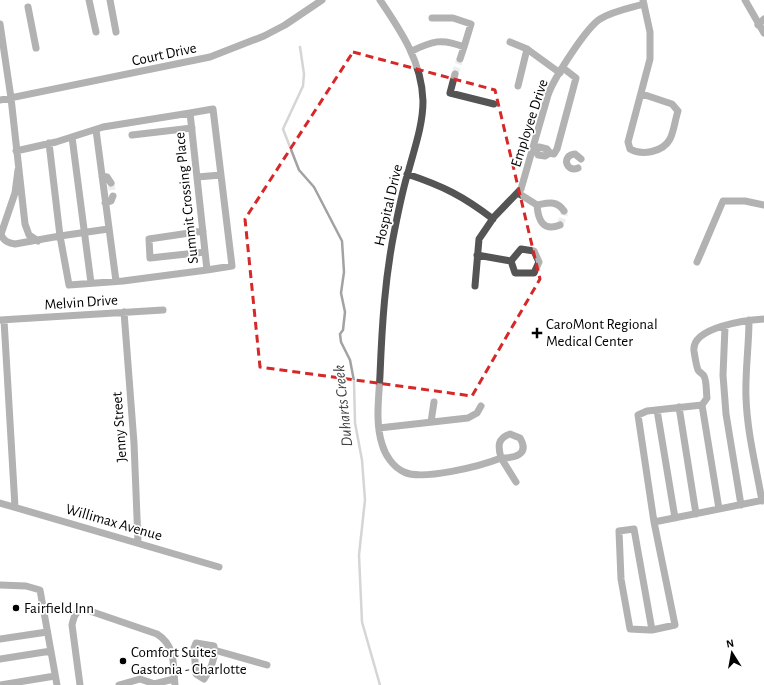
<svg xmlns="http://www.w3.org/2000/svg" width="764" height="685" viewBox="0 0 764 685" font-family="'Alegreya Sans',sans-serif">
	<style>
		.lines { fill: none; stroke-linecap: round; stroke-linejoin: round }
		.stream { stroke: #a2a2a2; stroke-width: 2.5 }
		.minor-tunnel { stroke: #d9d9d9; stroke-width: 7; stroke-dasharray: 7 3.5; stroke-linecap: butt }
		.minor { stroke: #545454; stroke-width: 7 }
		.marked { fill: none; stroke: #d62828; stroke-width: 3; stroke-dasharray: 8 5; stroke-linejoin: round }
		.poi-dot { fill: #000; stroke: #fff; stroke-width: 1.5 }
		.labels { text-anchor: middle; stroke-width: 3.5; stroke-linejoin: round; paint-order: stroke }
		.street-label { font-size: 15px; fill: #000; stroke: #fff }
		.poi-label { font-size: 15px; fill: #000; stroke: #fff; text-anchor: start }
		.water-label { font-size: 16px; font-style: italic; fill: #434343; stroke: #fff }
	</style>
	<rect width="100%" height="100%" fill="#fff"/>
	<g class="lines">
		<!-- stream -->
		<path class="stream" d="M300,47L304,74L303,86L283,129L299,170L314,187L342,241L344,272L341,293L345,312L343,330L340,334L341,342L350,360L354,381L355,423L362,460L365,500L359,555L362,622L380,685"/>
		<!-- minor-tunnel -->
		<path class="minor-tunnel" d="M455,74L460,59
			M111,183L113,196
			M560,225L564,215V211"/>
		<!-- minor -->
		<path class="minor" d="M89,0L96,32
			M110,0L116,32
			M380,0C401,31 422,62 423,101C423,124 415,147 409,169C403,188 399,208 395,228C385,276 382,325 380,375C379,397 375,422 382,444C385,455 393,467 404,472C422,481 481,466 501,458L516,482
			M745,0L764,33
			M28,7L36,48
			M0,24L11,98L25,224L29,235L38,241
			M758,25L764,19
			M510,42L527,49L560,73
			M412,51C432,41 442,38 464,47L471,24L453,18H432
			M460,59L464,47
			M455,74L450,93L494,104
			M518,86L527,49
			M642,94L672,104L678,111C675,120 674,131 670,139C663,152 642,156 630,149L628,142L650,59V32L643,0
			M0,100L210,57L264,36L285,25L322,0
			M190,113L213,109L232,266L207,270
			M96,130L116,281
			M132,135L192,128
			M72,137L91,283
			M49,143L60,236L108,229
			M532,150H536L539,147L547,149L550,153L545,156L538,155L536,150
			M16,151L56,142L103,127L190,113L207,270L123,281L69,285L60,236L15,244C8,243 3,241 1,234L15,193L18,170
			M550,153L554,154L557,149L576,78L563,68
			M578,168C566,173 561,155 575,154L581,159
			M407,174C443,186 463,196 493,219
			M102,176L107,177L111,183
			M197,177L221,175
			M518,193L537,205
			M105,203L111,201L113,196
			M560,225C543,232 538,220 537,205C548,203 557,200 564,211
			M203,231L149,239L150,258L205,252
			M477,255L511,261L521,249L534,251L539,262L534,273H515L511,261
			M697,262L723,201H745L764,205
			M475,286L479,239L494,217L521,189L548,95C554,78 586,28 600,19C613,11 630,8 644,4
			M124,312L134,443L138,542
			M764,319C747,320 691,327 694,351C695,357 696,365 698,370C699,372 703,374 704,376C707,382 706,392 707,398L702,405L647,411L638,415L654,522L764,500
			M0,320L163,310
			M4,320L15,507
			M749,320C749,346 745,371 746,397C747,432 756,466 762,501
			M725,327L723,375L726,414L741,505
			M702,405L719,509
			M679,407L696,514
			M657,410L675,518
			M431,422L434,402
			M379,428L468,418L477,413L481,406
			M510,434L520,438C530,455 514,458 501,458C498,447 497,438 510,434Z
			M0,503L219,567
			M0,585L26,586L40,590L57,685
			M652,630L634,529L619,531L621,579L630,629L650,630H652L675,625L654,522
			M0,639L47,632
			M196,643L214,646C216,658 211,669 204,679L196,674L194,648Z
			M214,650L267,665
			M0,659L51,651
			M0,685L55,676
			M80,685L72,625C74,616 75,612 84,609L157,634C176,646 173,665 175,685
			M119,685L140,679L152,683
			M150,685L174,679"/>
	</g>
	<!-- marked area -->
	<path d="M0 0H764V685H0ZM353,52L495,90L540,279L472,396L260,367L245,219Z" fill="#fff" fill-opacity=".55" fill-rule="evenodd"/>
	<path class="marked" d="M353,52L495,90L540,279L472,396L260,367L245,219Z"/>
	<!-- markers -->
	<g class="poi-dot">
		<path d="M535 327h4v4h4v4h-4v4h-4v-4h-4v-4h4z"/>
		<circle cx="16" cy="608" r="4"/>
		<circle cx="123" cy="661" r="4"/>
	</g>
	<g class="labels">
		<!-- street labels -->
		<g class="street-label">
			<text transform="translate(164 54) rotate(-12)" y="5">Court Drive</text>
			<text transform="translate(529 123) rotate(-72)" y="5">Employee Drive</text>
			<text transform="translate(186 198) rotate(-96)" y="5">Summit Crossing Place</text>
			<text transform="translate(388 205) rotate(-77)" y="5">Hospital Drive</text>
			<text transform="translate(81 302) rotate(-4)" y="5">Melvin Drive</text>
			<text transform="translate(119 427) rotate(-94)" y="5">Jenny Street</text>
			<text transform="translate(114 522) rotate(16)" y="5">Willimax Avenue</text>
		</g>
		<!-- poi labels -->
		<g class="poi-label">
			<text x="546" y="329">CaroMont Regional<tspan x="546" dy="17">Medical Center</tspan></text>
			<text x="24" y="613">Fairfield Inn</text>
			<text x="131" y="657">Comfort Suites<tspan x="131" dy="17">Gastonia - Charlotte</tspan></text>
		</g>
		<!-- water labels -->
		<g class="water-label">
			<text transform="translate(342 406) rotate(-96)" y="6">Duharts Creek</text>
		</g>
	</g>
	<!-- north arrow -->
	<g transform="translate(732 653) rotate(349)" stroke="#ffffff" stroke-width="3" paint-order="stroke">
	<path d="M0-3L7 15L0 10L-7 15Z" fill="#000000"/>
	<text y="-6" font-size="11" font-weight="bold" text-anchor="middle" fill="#000000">N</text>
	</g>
</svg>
